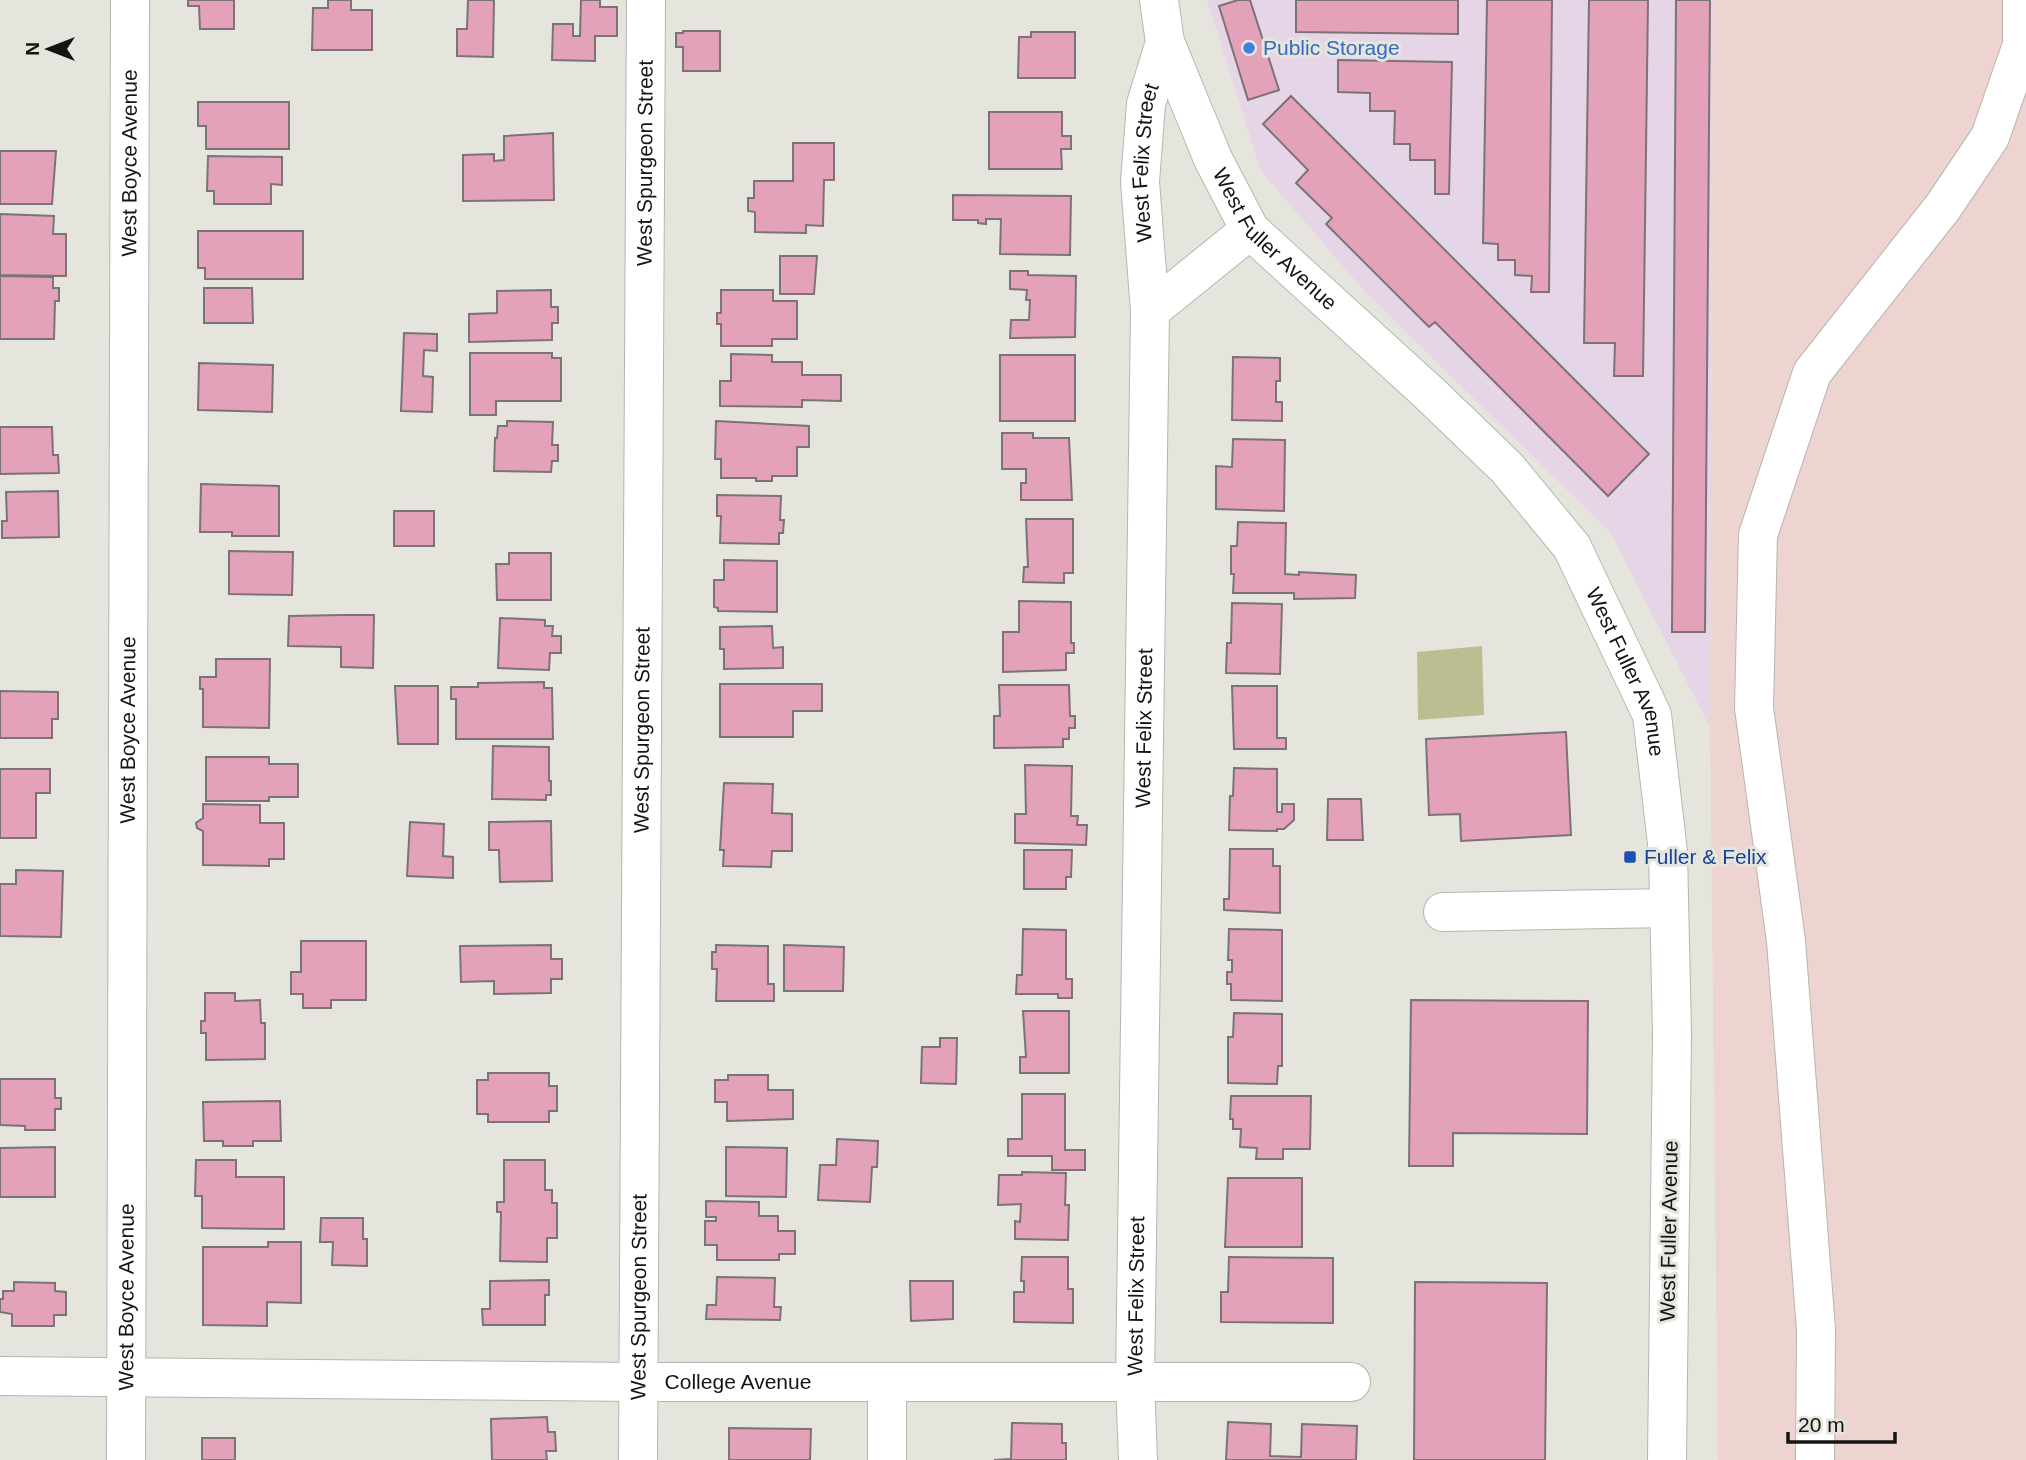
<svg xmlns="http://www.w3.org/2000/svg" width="2026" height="1460" viewBox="0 0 2026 1460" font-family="Arial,sans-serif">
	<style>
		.commercial { fill: #e5d5e7 }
		.industrial { fill: #eed4d0 }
		.green { fill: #bcbe92 }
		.building { fill: #e3a2b9; stroke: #7b7376; stroke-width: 2 }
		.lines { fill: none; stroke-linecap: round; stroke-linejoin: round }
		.minor-casing { stroke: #b7b5ae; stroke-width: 40 }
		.minor { stroke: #fff; stroke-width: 38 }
		.shop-dot { fill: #3f7fe0; stroke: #e6e5dd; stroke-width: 2.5 }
		.transit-dot { fill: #1a4fb4; stroke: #e6e5dd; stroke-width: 2.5 }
		.labels { text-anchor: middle; stroke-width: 6; stroke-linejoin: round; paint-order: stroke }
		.shop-label { font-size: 21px; fill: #366cbe; stroke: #e6e5dd; text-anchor: start }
		.street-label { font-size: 21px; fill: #151412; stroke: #e6e5dd }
		.transit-label { font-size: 21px; fill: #164399; stroke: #e6e5dd; text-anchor: start }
	</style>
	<rect width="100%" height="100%" fill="#e6e5dd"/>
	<!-- commercial -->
	<path class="commercial" d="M1207,0H1713L1710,727L1610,532L1367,294L1261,171Z"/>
	<!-- industrial -->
	<path class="industrial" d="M1713,0H2026V1460H1718L1710,727Z"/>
	<!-- green -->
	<path class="green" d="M1482,646L1484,715L1418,720L1417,652Z"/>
	<!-- building -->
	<path class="building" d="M188,0H234V29H200L199,6H188Z
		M328,0H351V10H372V50H312L313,8H328Z
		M468,0H494L493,57L457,56V29H467Z
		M581,0H600V7H617V36H595V61L552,60L553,24H573V36H580Z
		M1238,0H1250L1279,90L1248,100L1219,6Z
		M1296,0H1458V34L1296,32Z
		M1487,0H1552L1549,292H1531L1532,276L1515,275V260H1498V244L1483,243Z
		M1589,0H1648L1643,376H1614L1615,343H1584Z
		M1676,0H1710L1705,632H1672Z
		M683,31H720V71H683V47H676V33H683Z
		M1031,32H1075V78H1018L1019,37H1031Z
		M1338,60L1452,62L1449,194H1435V160H1410V144H1394L1395,111H1370V93L1338,92Z
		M1291,96L1649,454L1608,496L1435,322L1429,327L1326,224L1332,218L1296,183L1308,170L1263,124Z
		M198,102H289V149H206V126H198Z
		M989,112H1062V136H1071V149H1061L1062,169H989Z
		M553,133L554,200L463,201V155L494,154V161L504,160V136Z
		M793,143H834V180H824L823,226L806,225V233L755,232V212L748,211V198H754V181H793Z
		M0,151H56L52,204H0Z
		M208,156L282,157V185L271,184V204H214V191H207Z
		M953,195L1071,196L1070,255L1000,254L1001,219H986V224L978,223V220H953Z
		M0,214L54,216L53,234H66V276L0,275Z
		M198,231H303V279H205V268H198Z
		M780,256H817L814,294H780Z
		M1010,271H1028V275L1076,276L1075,337L1010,338L1011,320H1029L1030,300H1026L1027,290L1010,289Z
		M0,276L53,277V288H59V301H55L54,339H0Z
		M204,288H252L253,323H204Z
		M551,290V307H558V323H552V340L469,342V314L497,313V291Z
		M721,290H773V301H797V339H772V346H721V324H717V313H721Z
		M404,333L437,334V351L424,350L423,376L433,377L432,412L401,411Z
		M470,353H552V358H561V401H496V415H470Z
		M731,354L772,355V362H802V375H841V401L802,400V407L720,406V381H731Z
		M1000,355H1075V421H1000Z
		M1233,357L1280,358V381H1276V402H1282V421L1232,420Z
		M199,363L273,365L272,412L198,410Z
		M507,421L553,422L552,445H558V461H552L551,472L494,471L495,438H497L498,426H507Z
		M716,421L809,426V447H797V476H772V481H756V478H721V459H715Z
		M0,427H52L53,455H58L59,473L0,474Z
		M1002,433H1033V438H1069L1072,500H1021V483H1026V469H1002Z
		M1233,439L1285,440L1284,511L1216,509V466L1232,467Z
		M201,484L279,486V536H232V532H200Z
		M58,491L59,537L2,538V521H7L6,492Z
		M717,495L781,496L780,520H784L783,533H779V544L720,543L721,516H717Z
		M394,511H434V546H394Z
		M1026,519H1073V573H1064V583L1023,582L1024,567H1028Z
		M1238,522L1286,523L1285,574L1299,575V572L1356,575L1355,598L1294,599V593H1233L1234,574H1231V546H1237Z
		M229,551L293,552L292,595L229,594Z
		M509,553H551V600H497L496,564H509Z
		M724,560L777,561V612L718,611V608L714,607V580H724Z
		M1019,601L1071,602V643H1074V653H1066V670L1003,672V632H1019Z
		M1232,603L1282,604L1280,674L1226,673L1227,643H1231Z
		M342,615H374L373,668L341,667V647L288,646L289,616Z
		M500,618L545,620V626H553L552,636H561V653H550L549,670L498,668Z
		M772,626L773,648L783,647V668L724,669V649H720V627Z
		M216,659H270L269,728L203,727V689H200V677H216Z
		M544,682V688H552L553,739H456V699H451V687H478V683Z
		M720,684H822V711H793V737H720Z
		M999,685H1069L1070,716H1075V728H1069V739H1063V747L994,748V716H1000Z
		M395,686H438V744H398Z
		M1232,686H1277V738H1286V749H1234Z
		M0,691L58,692V719H52V738H0Z
		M1566,732L1571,835L1461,841L1460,814L1429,815L1426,739Z
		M493,746L549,747V781H551V795H546V800L492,799Z
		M206,757H269V764H298V797H269V801H206Z
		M1025,765L1072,766L1071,816H1078L1077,825H1087L1086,845L1015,843V814H1026Z
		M1234,768L1277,769V812H1282V804H1294V820L1284,829H1277V831L1229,830L1230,796H1233Z
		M0,769H50V793H36V838H0Z
		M724,783L773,784L772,813L792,814V851H772L771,867L723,866L724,850H720Z
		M1328,799H1361L1363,840H1327Z
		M203,804L260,805V823H284V859H269V866L203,865V831L197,828L196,823L203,818Z
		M551,821L552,881L500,882L499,850H489V822Z
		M410,822L444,824L443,856L453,857V878L407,876Z
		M1230,849H1273V866H1280V913L1224,910V899H1229Z
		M1024,850H1072L1071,877H1066V889H1024Z
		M16,870L63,871L61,937L0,936V884H16Z
		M1023,929L1066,930V979H1072V998H1058V994H1016L1017,975H1022Z
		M1229,929L1282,930V1001L1231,1000V984H1227V972H1232V960H1228Z
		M301,941H366V1000H331V1008H303V994H291V972H301Z
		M551,945V959H562V979H551V993L494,994V981L461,982L460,946Z
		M716,945L768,946V984H774V1001H716L717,969H712V952H716Z
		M784,945L844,947L843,991H784Z
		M205,993H235V1001L260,1000L261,1023H265V1059L206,1060V1033H201V1021H205Z
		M1411,1000L1588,1001L1587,1134L1453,1133V1166H1409Z
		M1023,1011H1069V1073H1020V1057H1026Z
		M1234,1013L1282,1014V1066H1278L1277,1084L1228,1083V1037H1233Z
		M940,1038H957L956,1084L921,1083L922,1047H940Z
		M488,1073H549V1086H557V1111H549V1122H488V1114H477V1080H488Z
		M728,1075H768V1090H793V1119L727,1121V1102H715V1080H728Z
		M0,1079H55V1098H61V1109H55V1130H25V1126L0,1125Z
		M1022,1094H1065V1150H1085V1170H1052V1156H1008V1139H1022Z
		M1231,1096H1311L1310,1149H1283V1159H1256L1257,1148L1240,1147L1241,1129H1233V1119H1230Z
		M280,1101L281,1141H253V1146H223V1141H204L203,1102Z
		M837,1139L878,1141L877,1167H872L870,1202L818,1200L820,1165H836Z
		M55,1147V1197H0V1148Z
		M726,1147L787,1148L786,1197L726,1196Z
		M196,1160H236V1177H284V1229L202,1228V1196H195Z
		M504,1160H545V1190H552V1203H557V1238H547V1262L500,1261L501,1212H497V1202H504Z
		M1022,1172L1066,1173L1065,1205H1069L1068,1240L1015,1239V1221L1020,1222L1021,1204L998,1205L999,1175H1022Z
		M1228,1178H1302V1247H1225Z
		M706,1201L759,1202V1216H778V1231H795V1254H779V1260H717V1245H705V1221H716V1217H706Z
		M321,1218H363V1239H367V1266L332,1265L333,1242H320Z
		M268,1242H301V1303L267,1302V1326L203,1325V1247H268Z
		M1022,1257H1068V1289H1073V1323L1014,1322V1292H1024V1281H1021Z
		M1229,1257L1333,1258V1323L1221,1322V1292H1228Z
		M717,1277L775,1278L774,1307H781L780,1320L706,1319L707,1305H716Z
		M549,1280V1295H545V1325H483L482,1309H490V1281Z
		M910,1281H953V1319L911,1321Z
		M14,1282L55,1283V1291L66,1292V1315H54V1326H12V1314L0,1312V1299H3V1291H14Z
		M1415,1282L1547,1283L1545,1460H1414Z
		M547,1417L548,1432H555L556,1451H546L547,1460H492L491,1419Z
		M1228,1422L1271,1424L1270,1456L1301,1457L1302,1424L1357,1426L1356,1460H1226Z
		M1012,1423L1062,1424V1443H1066V1460H994L1011,1459Z
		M729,1428L811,1429L810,1460H729Z
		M202,1438H235V1460H202Z"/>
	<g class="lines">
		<!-- minor casing -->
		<g class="minor-casing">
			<g id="minor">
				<path id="s1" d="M1165,42L1213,159L1250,230L1429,393L1507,468L1572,547L1652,715L1668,852L1672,1034L1667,1460"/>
				<path d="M1150,311L1250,230"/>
				<path d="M1443,912L1669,908"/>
				<path id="s2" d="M0,1376L637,1382H1351"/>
				<path id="s3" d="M126,1460L130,0"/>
				<path id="s4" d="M638,1460L646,0"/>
				<path d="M887,1460V1382"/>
				<path id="s5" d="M1138,1460L1135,1382L1150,311L1140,182L1146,104L1165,42L1159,0"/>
				<path d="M1815,1460L1816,1330L1786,941L1754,708L1758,535L1812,373L1943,207L1990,137L2022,45V0"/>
			</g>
		</g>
		<!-- minor -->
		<use href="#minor" class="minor"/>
	</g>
	<!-- markers -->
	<circle class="shop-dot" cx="1249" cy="48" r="7"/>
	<rect class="transit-dot" x="1623" y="850" width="14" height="14" rx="3.5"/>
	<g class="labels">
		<!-- shop labels -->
		<g class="shop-label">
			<text x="1263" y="55">Public Storage</text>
		</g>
		<!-- street labels -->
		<g class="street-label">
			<text dy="7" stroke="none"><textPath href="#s5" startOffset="1298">West Felix Street</textPath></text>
			<text dy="7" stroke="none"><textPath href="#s3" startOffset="1297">West Boyce Avenue</textPath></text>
			<text dy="7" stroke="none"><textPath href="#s4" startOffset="1297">West Spurgeon Street</textPath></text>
			<text dy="7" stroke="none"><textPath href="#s1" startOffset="229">West Fuller Avenue</textPath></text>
			<text dy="7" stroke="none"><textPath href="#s1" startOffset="796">West Fuller Avenue</textPath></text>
			<text dy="7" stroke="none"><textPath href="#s5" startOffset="732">West Felix Street</textPath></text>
			<text dy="7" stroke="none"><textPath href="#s3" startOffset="730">West Boyce Avenue</textPath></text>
			<text dy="7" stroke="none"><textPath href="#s4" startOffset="730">West Spurgeon Street</textPath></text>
			<text transform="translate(1669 1231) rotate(-89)" y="7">West Fuller Avenue</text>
			<text dy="7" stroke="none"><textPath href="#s5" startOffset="164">West Felix Street</textPath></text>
			<text dy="7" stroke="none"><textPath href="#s3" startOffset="163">West Boyce Avenue</textPath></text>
			<text dy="7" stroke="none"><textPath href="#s4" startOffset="163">West Spurgeon Street</textPath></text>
			<text dy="7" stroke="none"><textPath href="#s2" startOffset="738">College Avenue</textPath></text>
		</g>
		<!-- transit labels -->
		<g class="transit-label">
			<text x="1644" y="864">Fuller &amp; Felix</text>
		</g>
	</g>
	<!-- north arrow -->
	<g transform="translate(49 49) rotate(270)" stroke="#e6e5dd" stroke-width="5" paint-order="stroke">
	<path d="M0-5L12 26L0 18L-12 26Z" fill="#151412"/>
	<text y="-10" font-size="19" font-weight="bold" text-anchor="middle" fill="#151412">N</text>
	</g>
	<!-- scale -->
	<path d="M1788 1432v10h107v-10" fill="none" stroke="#151412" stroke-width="3.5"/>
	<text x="1798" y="1432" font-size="21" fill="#151412" stroke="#e6e5dd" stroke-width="5" paint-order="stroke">20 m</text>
</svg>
